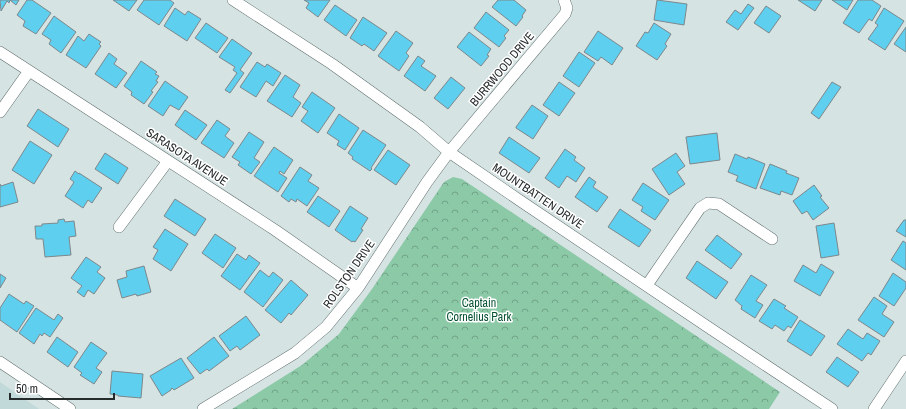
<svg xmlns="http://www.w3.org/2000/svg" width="906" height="409" viewBox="0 0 906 409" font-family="'Archivo Narrow',sans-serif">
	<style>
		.built { fill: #c2d9d9 }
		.park { fill: url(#park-crowns) }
		.building { fill: #5ecfee; stroke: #7d888c }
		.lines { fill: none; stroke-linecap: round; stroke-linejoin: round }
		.minor-casing { stroke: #657171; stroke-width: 12 }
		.minor { stroke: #fff; stroke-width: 11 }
		.labels { text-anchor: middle; stroke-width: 3; stroke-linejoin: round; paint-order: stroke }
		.street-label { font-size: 12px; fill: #252a2a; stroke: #fff }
		.park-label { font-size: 12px; fill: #075133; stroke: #fff }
	</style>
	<defs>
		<pattern id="park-crowns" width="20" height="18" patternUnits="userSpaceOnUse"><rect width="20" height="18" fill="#8bc9a7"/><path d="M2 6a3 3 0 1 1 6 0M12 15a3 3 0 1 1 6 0" fill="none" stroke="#71a388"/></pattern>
	</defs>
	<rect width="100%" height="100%" fill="#d5e3e3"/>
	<!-- built -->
	<path class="built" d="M0,382L39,409H0Z"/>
	<!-- park -->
	<path class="park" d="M453,177L462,179L780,392L769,409H232L302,365L339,334L372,289L444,182Z"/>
	<!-- building -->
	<path class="building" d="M0,0H19L16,5L10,0L9,3L7,1L1,11Z
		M27,0H32L51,13L36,34L23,26L25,21L17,15Z
		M113,0H137L129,11Z
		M144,0H170L174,3L159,25L137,10Z
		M304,0H330L318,17L306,8L309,3Z
		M498,0H514L526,10L522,16L523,17L516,26L492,7Z
		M657,0L687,4L684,25L654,20Z
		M798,0H822L815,11Z
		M832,0H853L847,10Z
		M858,0H872L881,6L872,21L869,19L859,33L843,23Z
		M748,4L754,8L738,30L726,22L735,10L741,14Z
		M335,5L357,20L346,36L324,20Z
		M766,6L781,16L769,33L754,23Z
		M175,8L185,15L188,11L201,19L187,41L164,26Z
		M884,8L904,21L885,50L868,39L878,25L875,23Z
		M486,12L509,30L504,36L506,38L499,47L474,28Z
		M54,16L76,32L61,53L49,44L51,40L42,34Z
		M363,17L387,33L374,51L364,44L362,46L350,38Z
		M206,23L228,38L217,53L195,38Z
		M654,23L671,34L665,44L667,46L657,60L636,46L645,32L648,33Z
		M906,27V52L894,44Z
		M396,31L413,43L406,53L409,56L399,71L378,56Z
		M598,31L623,48L612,65L601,57L598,61L584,52Z
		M469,32L491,49L487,55L489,56L481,66L457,47Z
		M89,34L101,42L99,44L101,46L86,68L66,55L78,36L84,41Z
		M232,39L252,53L240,70L244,73L230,93L225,90L237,73L233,70L235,67L219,57Z
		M579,52L595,63L579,87L563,76Z
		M109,53L117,59L114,64L127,73L116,88L95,74Z
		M418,56L425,61L421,66L436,76L425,91L404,76Z
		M141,61L157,72L155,74L159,76L156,81L158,82L151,91L153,92L144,104L131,95L132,92L124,86Z
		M257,62L265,67L267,64L281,73L273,86L266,81L256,97L240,87Z
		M285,75L300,85L293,97L301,103L292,117L267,101Z
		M451,77L465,88L448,109L434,98Z
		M165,81L188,97L179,110L170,105L163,116L148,106Z
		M559,82L575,93L559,116L543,105Z
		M832,82L841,87L819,119L811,113Z
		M312,92L335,108L318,133L301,121L308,111L302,107Z
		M532,105L548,116L533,139L516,128V127Z
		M38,109L69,129L58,147L27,126Z
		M185,110L207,125L196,140L175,125Z
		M339,114L359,128L345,150L337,145L339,141L327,133Z
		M217,120L230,129L225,136L234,143L224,158L201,143Z
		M363,130L386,145L371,168L372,169L370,171L352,159L353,157L348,153Z
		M249,132L264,142L254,158L260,162L251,174L238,165L240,162L232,157Z
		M717,133L720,160L690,164L686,137Z
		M509,137L540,158L529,173L499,153Z
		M30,141L52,155L34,184L12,170Z
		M274,147L293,160L284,174L280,171L279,173L287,178L278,192L254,176Z
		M565,149L576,157L574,160L585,168L576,182L567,176L559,188L545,178Z
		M388,150L410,165L396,185L374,170Z
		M105,153L128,168L118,184L95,169Z
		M676,153L685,166L677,172L685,184L669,195L652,169Z
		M735,154L747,159L748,157L765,164L756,189L736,181L738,176L728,172Z
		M770,164L787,171L786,173L799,178L792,195L781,191L780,195L760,188Z
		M300,167L312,175L308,181L319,188L307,206L297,199L296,202L291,199L289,202L281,196Z
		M75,171L79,174V173L102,188L92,203L88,200L83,208L65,196L74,182L70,179Z
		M589,177L596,182L593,187L608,197L597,212L575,197Z
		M13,182L18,202L0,207V184L1,186Z
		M643,183L669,200L655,220L641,211L643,207L632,200Z
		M814,185L822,196L820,197L829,208L813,220L807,211L802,214L793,201Z
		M318,196L340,211L329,227L307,212Z
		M175,199L206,219L195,236L164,216Z
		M350,206L368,218L361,229L363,230L355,242L353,241L352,242L335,230Z
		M620,209L651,230L639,247L608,227Z
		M64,219L65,222L74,221L76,236L69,237L71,255L45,257L43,239H36L35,226H42V224L58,223V220Z
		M904,220H906V237L896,231Z
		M834,223L839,255L821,258L816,226Z
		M165,229L188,244L171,271L153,259L158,250L153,247Z
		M215,234L236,248L223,268L202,253Z
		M717,235L742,254L731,269L705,250Z
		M903,241L906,243V270L891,260Z
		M237,254L246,260L249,255L260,263L240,290L221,276Z
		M86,257L101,267L97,272L105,278L94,294L88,290L84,297L77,292L82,286L71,278Z
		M697,261L728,282L716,299L686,278Z
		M821,264L834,272L820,296L794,281L803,265L816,273Z
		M144,266L151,292L137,296L136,294L122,298L117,280L127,277L126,271Z
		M260,270L269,277L273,272L283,280L263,307L244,292Z
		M893,273L906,282V288L894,306L879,296Z
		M0,274L6,278L0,288Z
		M751,275L767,285L756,301L763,305L755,318L741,309L742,306L735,300Z
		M291,280L308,295L291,315L289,313L281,323L265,310Z
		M9,294L24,304L26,301L34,306L17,332L0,320V308Z
		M874,297L887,306L882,314L894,322L884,337L858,320Z
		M774,299L786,306L784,308L798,317L791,328L788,326L784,331L775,325L772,329L759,321Z
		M36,308L54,320L58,314L63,318L50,337L44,333L42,336L40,334L34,344L19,333Z
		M246,316L260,335L240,350L237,346L230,351L219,336Z
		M800,320L825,336L811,356L787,341Z
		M848,329L863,339L867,333L880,341L871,355L868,353L862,361L837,344Z
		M57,337L78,352L68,367L47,352Z
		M214,337L229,356L209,371L207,369L200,374L187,358Z
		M91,342L107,353L96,368L102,372L94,384L80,375L82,373L74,367Z
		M837,357L859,372L848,387L826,372Z
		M181,358L194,378L174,390L172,388L171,389V390L162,396L150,376Z
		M112,371L143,374L141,398L118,396V395L110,394Z"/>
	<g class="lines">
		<!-- minor casing -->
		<g class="minor-casing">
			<path id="minor" d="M233,0L332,64L420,127L449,152L522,202L714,331L832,409
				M0,52L275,230L358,288
				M0,112L29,71
				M119,227L168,161
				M647,285L700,208L708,203L719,204L772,239
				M0,362L70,409
				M203,409L295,353L326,327L358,288L427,182L449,152L565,14L567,8L564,0
				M874,409L906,361"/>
		</g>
		<!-- minor -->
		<use href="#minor" class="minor"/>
	</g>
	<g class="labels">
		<!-- street labels -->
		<g class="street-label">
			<text transform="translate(502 69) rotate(-50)" y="4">BURRWOOD DRIVE</text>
			<text transform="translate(187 157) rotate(33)" y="4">SARASOTA AVENUE</text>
			<text transform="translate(538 196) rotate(34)" y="4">MOUNTBATTEN DRIVE</text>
			<text transform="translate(349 274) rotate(-55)" y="4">ROLSTON DRIVE</text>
		</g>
		<!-- park labels -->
		<g class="park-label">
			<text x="479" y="307">Captain<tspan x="479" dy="14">Cornelius Park</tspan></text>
		</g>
	</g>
	<!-- scale -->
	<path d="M10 393v6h104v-6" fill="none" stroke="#252a2a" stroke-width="2"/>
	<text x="16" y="393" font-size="12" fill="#252a2a" stroke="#ffffff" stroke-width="3" paint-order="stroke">50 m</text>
</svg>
